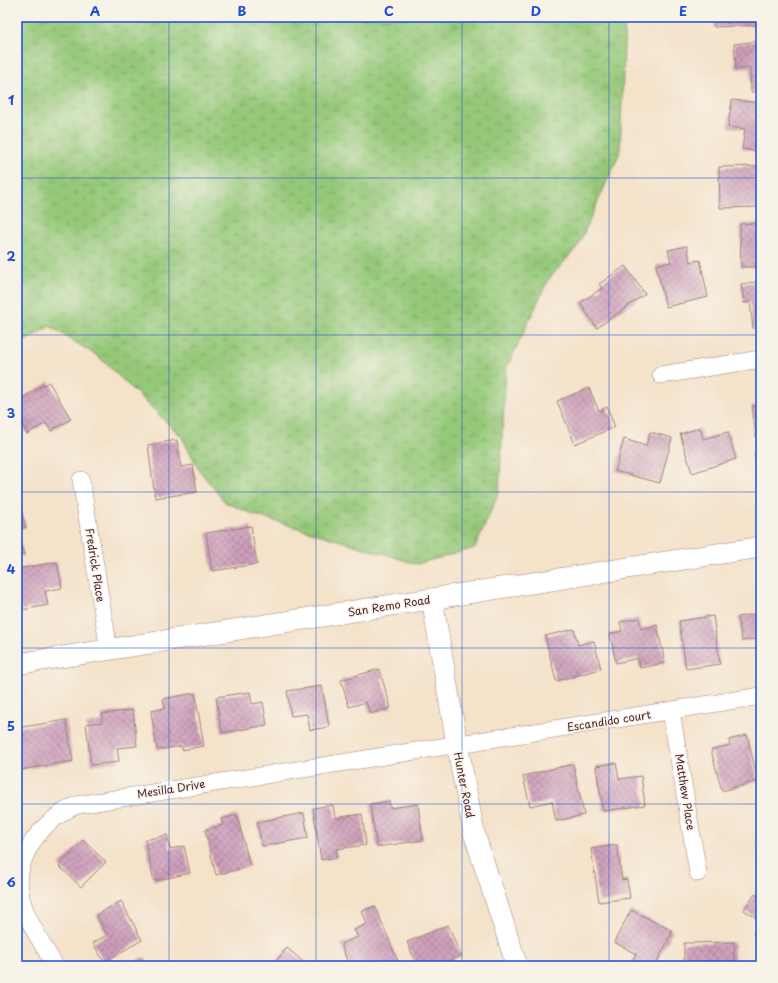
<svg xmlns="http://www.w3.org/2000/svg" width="778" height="983" viewBox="0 0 778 983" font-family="'Playpen Sans',sans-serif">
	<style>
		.wetland { fill: url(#wetland-marsh); stroke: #707452 }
		.building { fill: url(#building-cross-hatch) }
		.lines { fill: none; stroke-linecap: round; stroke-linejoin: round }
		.minor-casing { stroke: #9f807a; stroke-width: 18 }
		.tertiary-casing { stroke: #9f807a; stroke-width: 22 }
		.minor { stroke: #fff; stroke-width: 17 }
		.tertiary { stroke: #fff; stroke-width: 21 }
		.grid { fill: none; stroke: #1d4ed8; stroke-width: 1; stroke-opacity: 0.55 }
		.labels { text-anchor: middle; stroke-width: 3; stroke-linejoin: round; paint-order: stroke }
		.street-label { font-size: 11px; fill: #4a1f2b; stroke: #f7f3e8 }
		.neatline { fill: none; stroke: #1d4ed8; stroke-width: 1.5 }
		.grid-label { font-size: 13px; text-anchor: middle; font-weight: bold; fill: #1d4ed8 }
	</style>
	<defs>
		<pattern id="wetland-marsh" width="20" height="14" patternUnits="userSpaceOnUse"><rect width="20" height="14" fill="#95c979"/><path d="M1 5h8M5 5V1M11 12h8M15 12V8" fill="none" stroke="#82ac69"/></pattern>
		<pattern id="building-cross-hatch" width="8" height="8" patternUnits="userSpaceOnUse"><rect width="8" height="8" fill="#ce9fbb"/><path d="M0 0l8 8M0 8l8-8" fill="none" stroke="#a98198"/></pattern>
	</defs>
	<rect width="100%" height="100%" fill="#f7f3e8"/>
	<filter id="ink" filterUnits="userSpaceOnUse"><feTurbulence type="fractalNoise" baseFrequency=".025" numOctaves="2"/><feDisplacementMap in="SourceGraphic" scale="8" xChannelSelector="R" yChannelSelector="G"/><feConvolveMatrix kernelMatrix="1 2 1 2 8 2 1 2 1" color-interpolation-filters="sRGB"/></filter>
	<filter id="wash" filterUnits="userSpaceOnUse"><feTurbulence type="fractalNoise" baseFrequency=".012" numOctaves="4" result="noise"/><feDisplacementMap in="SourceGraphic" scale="16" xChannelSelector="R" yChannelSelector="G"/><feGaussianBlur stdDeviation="0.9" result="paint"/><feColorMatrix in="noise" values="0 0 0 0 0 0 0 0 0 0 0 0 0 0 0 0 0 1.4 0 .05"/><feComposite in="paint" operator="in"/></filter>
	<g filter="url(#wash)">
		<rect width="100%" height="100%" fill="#f4e2c9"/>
		<!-- wetland -->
		<path class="wetland" d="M17,17H625L620,152L578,246L548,280L506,370L499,492L475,548L417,564L252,514L225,502L199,470L182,437L99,357L50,326L17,346Z"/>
		<g id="blocks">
			<!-- building -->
			<path class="building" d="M714,17H761V25L714,27Z
				M761,41V91L751,92L750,68L736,69L734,44Z
				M732,100L761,103V152L742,149L745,129L728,127Z
				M761,166V207L720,208L719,167Z
				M761,223V267H741L740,224Z
				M687,246L690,262L700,260L708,297L666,307L656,265L671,262L668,250Z
				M625,266L645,294L597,328L580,303L602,288L599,284Z
				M761,281V328H753L750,302L744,303L741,284Z
				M49,382L71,419L51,431L46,423L27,434L17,417V401Z
				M589,388L599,411L607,407L615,427L575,444L557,401Z
				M761,405V436L756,437L752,406Z
				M700,428L703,439L728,432L736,459L692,473L680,434Z
				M650,432L672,438L660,483L615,471L624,439L646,446Z
				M177,440L181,467L193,465L197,492L155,498L148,445Z
				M761,453V476H759L754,454Z
				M20,507L26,527L17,530V508Z
				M251,526L257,564L212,571L206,533Z
				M17,533L24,555L17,557Z
				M57,562L62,588L45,591L48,605L17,611V569Z
				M761,613V638L742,641L738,617Z
				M713,616L720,664L686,669L679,621Z
				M639,618L641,629L657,625L665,663L640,668L638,658L616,663L610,634L622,631L620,622Z
				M574,629L578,645L594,641L601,669L556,681L545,636Z
				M379,669L391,708L370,714L366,702L349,707L341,680Z
				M322,686L329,727L310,730L307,714L291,716L287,691Z
				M250,692L252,704L263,702L267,725L222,733L216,697Z
				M195,693L204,746L182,750V746L157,750L151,711L165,708L163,699Z
				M133,710L137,746L117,748L119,762L91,765L86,724L102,722V714Z
				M66,720L73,761L20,770L17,749V728Z
				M747,735L758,781L722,791L711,750L730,745L729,740Z
				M616,763L619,779L641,776L645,805L603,811L596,766Z
				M573,764L584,815L556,821L552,801L530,806L523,776Z
				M389,801L390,808L418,804L423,840L377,847L370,804Z
				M333,805L335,818L362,814L366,845L336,849L337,857L321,860L313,808Z
				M304,813L308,838L262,846L257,822Z
				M237,815L250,866L216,875L205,830L223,825L221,819Z
				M167,835L170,849L184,846L190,873L154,881L145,840Z
				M83,840L106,862L81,887L59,866Z
				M617,845L622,880L627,879L630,898L599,902L591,849Z
				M755,894L761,898V939L753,934L761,921L744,910Z
				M121,901L142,940L104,962L93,943L107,935L96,915Z
				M375,906L400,966H349L341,944L358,937L354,930L367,924L362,911Z
				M631,910L673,931L655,966L630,965L636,954L614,942Z
				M448,925L461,956L438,966H417L407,942Z
				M734,942V966H684V943Z
				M287,948L308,966H272Z
				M142,957L147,966H127Z"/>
		</g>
	</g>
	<g filter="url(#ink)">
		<use href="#blocks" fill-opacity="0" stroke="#9f807a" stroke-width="1"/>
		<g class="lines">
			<!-- minor casing -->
			<g class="minor-casing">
				<path id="minor" d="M661,375L761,359
					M81,480L109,650
					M671,711L698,873
					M55,966C43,944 27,922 21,897C12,856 42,821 77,805L761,696"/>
			</g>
			<!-- tertiary casing -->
			<g class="tertiary-casing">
				<path id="tertiary" d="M432,599L457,744L474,833L517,966
					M17,664L761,547"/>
			</g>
			<!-- minor -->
			<use href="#minor" class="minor"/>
			<!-- tertiary -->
			<use href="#tertiary" class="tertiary"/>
		</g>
	</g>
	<!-- grid -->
	<path class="grid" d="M169,17V966M316,17V966M462,17V966M609,17V966M17,178H761M17,335H761M17,492H761M17,648H761M17,804H761"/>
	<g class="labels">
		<!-- street labels -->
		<g class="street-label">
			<text transform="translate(95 565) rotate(81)" y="4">Fredrick Place</text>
			<text transform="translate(389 606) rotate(-9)" y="4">San Remo Road</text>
			<text transform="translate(609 721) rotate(-9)" y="4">Escandido court</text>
			<text transform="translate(464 785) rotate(79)" y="4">Hunter Road</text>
			<text transform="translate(171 789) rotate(-9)" y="4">Mesilla Drive</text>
			<text transform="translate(685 792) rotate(81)" y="4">Matthew Place</text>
		</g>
	</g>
	<!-- margin -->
	<rect width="778" height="983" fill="none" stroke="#f7f3e8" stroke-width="44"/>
	<rect x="22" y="22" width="734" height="939" class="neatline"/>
	<g class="grid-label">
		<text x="95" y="16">A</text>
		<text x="242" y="16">B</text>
		<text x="389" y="16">C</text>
		<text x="536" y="16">D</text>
		<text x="683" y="16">E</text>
		<text x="11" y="105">1</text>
		<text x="11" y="261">2</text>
		<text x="11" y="418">3</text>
		<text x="11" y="574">4</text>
		<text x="11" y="731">5</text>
		<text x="11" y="887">6</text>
	</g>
</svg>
